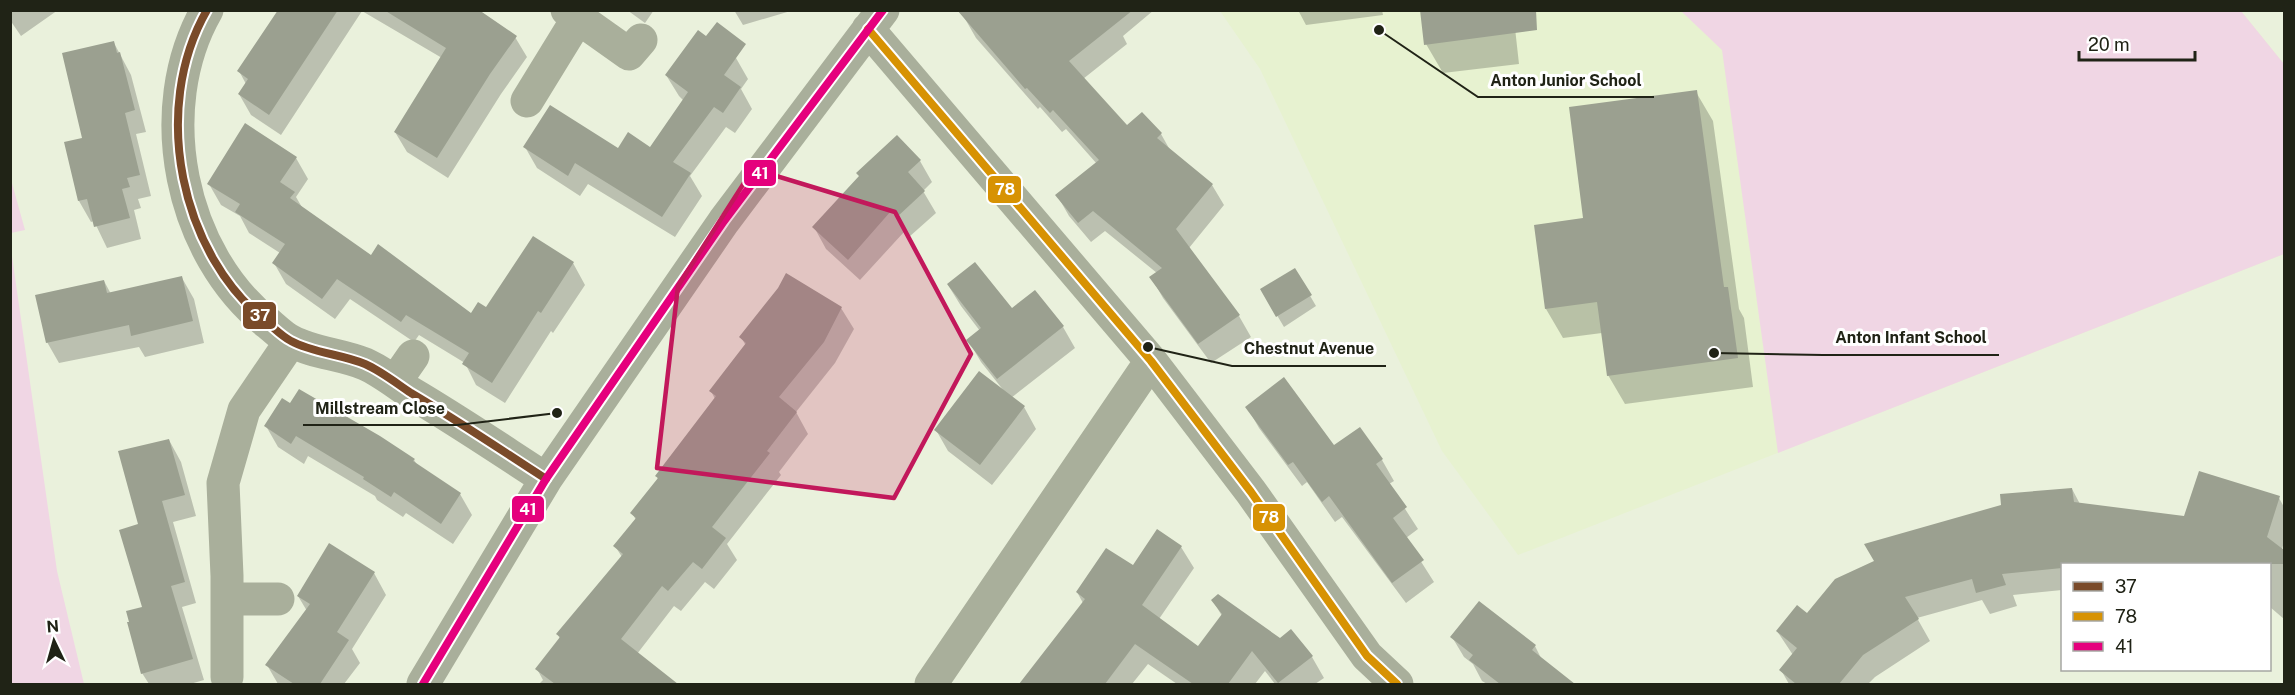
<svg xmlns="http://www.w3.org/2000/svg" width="2295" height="695" viewBox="0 0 2295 695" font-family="'Public Sans',sans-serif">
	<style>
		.built { fill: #e7f2d0 }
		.green { fill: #f0d6e4 }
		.shadow { fill: #0003 }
		.building { fill: #9ba090 }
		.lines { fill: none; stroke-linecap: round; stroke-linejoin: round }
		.minor { stroke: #a9af9b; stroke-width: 33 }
		.bus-1-casing { stroke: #fff; stroke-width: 12 }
		.bus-2-casing { stroke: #fff; stroke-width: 12 }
		.bus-3-casing { stroke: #fff; stroke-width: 12 }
		.bus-1 { stroke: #7a4b2a; stroke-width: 8 }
		.bus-2 { stroke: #d79203; stroke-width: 8 }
		.bus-3 { stroke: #e5007d; stroke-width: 8 }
		.marked { fill: #c2185b; fill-opacity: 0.2; stroke: #c2185b; stroke-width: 4.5; stroke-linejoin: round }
		.leader { fill: none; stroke: #202316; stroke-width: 2 }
		.callout-dot { fill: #202316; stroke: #fff; stroke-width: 2 }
		.callout-label { font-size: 16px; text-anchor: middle; font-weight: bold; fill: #202316; stroke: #fff; stroke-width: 6; stroke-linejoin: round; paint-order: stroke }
		.line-badge { stroke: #fff; stroke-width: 2 }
		.badge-label { font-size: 16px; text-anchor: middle; font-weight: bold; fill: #fff }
	</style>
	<rect width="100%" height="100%" fill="#eaf1dc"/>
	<!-- built -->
	<path class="built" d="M1220,11H2241L2284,64V254L1518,555L1442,451L1260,69Z"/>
	<!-- green -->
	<path class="green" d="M1681,11H2241L2284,64V254L1778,453L1722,50Z
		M10,176L25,230L11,233H10Z
		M10,242L57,571L84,684H11Z"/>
	<!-- shadow -->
	<path class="shadow" d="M10,10H58L21,36L10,20Z
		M282,10H452L515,37L527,57L501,94L448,178L407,152L395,132L442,58L362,11L281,135L251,115L239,94L246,84L239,71Z
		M627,10H654L645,23Z
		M734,10H794L743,25Z
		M972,10H1154L1123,36L1127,44L1083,79L1127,128L1142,114L1161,134L1170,150L1212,185L1224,205L1189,248L1239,316L1251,337L1211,363L1163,298L1151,277L1157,273L1105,231L1091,242L1069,216L1057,195L1097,164L1066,129L1062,132L1040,107L1038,109L976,38L964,17Z
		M1298,10H1382L1383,15L1306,25Z
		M1513,10L1519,64L1443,73L1426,44Z
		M114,43L131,75L146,132L136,134L151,196L138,199L141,208L134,210L141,239L107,248L94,221L91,222L79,201L83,139Z
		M736,58L748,79L741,89L752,109L735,133L726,127L690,176L702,196L675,237L588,184L580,196L537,168L525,147L650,149L684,101L679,96L666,75Z
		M1696,92L1713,121L1739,309L1744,318L1753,387L1625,404L1608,375L1602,333L1563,338L1546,309L1535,227L1585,220Z
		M897,137L920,161L932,182L923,191L936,213L909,237L904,232L860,280L826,249L814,227Z
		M296,158L308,179L296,197L303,209L371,257L471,315L573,263L585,285L553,333L551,331L505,403L476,385L465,363L419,335L414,342L350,299L335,319L286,284L274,263L280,253L249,233L240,216L221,205L209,184Z
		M1295,270L1316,306L1284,327L1262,290Z
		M182,278L194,299L204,343L145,357L139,347L59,363L47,342L104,281L111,294Z
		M948,285L1012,310L1063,327L1075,348L1011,398L1024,407L1036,429L992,485L948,451L936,430L1004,391L981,362L968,340L980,331L961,306Z
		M841,308L854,329L835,363L796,412L808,434L779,472L781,475L727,544L737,560L714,589L705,582L681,611L674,606L637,654L662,674L668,684H539L543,680L537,669L560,639L558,635L622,557L615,546L636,520L632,513L658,480L657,476L715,399L711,391L746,346L741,337Z
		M291,405L414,460L418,466L460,494L472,515L453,544L406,513L403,517L377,500L375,496L308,456L304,464L278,447L266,426Z
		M1247,407L1334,448L1382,460L1394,481L1389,484L1418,529L1406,538L1434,582L1406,603L1342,517L1335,522L1307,482L1302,486L1259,428Z
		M169,440L181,462L196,516L173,522L196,603L182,607L204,680L190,684H149L142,673L144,608L140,525Z
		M2072,489L2080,504L2185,517L2279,498L2284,507V541L2282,550L2284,552V619L2270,607V564H2062V590L2013,595L2017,606L1990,614L1982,600L1917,618L1930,641L1875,677L1868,684H1789L1781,670L1793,655L1777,631L1807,615Z
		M1158,531L1181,547L1194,568L1159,619L1199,648L1222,616L1213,601L1312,657L1324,678L1315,684H1275L1265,671L1255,684H1177L1148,664L1132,684H1021L1083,603L1077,592L1133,567Z
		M374,573L386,595L352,649L360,663L344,684H278L267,665L307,611L298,596Z
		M1452,637L1535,646L1543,662L1573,684H1487L1482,681L1473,664L1464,657Z"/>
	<!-- building -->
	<path class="building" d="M278,10H338L269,115L238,94L248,79L237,71Z
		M384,10H479L517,36L490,74L437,158L394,132L446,48Z
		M957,10H1133L1069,61L1127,125L1142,112L1162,133L1157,138L1213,184L1176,229L1240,315L1198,344L1149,277L1162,268L1093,211L1078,223L1055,195L1099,160L1053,110L1050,113L1027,88L1025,89Z
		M1420,10H1536L1537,30L1424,45Z
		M717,22L746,44L724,75L741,87L723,113L714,107L673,162L691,173L662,217L575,163L568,176L523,147L550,105L618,148L628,132L650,147L688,92L665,75L698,30L706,36Z
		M114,41L117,53L120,52L135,110L125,113L140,175L127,178L130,187L122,189L130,218L94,227L87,199L78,201L64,142L82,138L62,53Z
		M1697,90L1724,287H1728L1738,358L1607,376L1597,302L1545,309L1534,225L1583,218L1569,107Z
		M245,123L297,157L280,182L295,192L290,198L371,255L378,244L471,313L478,302L486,307L533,236L574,262L541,313L538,311L492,383L462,364L469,353L406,315L401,322L337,279L322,299L272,263L285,244L235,212L240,204L207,184Z
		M897,135L921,160L908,172L925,191L897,217L891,211L848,260L812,227L859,176L856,173Z
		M975,262L1012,308L1035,290L1064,326L997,379L966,340L981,328L947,284Z
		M1295,268L1312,295L1276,317L1260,289Z
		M786,273L842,307L824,342L779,397L797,412L767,451L770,453L712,527L726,538L702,569L693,562L668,591L662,586L621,639L678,684H555L535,669L560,637L556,634L623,554L613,546L636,518L630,513L658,478L655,476L716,396L709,391L746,343L739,337L778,288Z
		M182,276L193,321L131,336L129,325L46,343L35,295L104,280L107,293Z
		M979,371L1025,406L980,465L934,430Z
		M1284,377L1334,445L1360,427L1383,459L1376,464L1407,507L1393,518L1424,560L1392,583L1329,496L1322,502L1293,462L1288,465L1245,407Z
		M299,389L380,436L415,459L413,461L461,493L441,524L394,492L391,497L363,479L364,477L296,436L291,444L264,426L282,398L290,403Z
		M169,439L185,495L162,501L185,582L171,586L193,659L141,674L127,622H129L126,611L142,607L119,530L138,524L118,451Z
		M2199,471L2280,496L2267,537L2284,550V564H2062V568L2002,574L2006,585L1976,593L1972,579L1905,597L1919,619L1863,655L1839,684H1796L1779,670L1797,648L1776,631L1797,605L1807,613L1835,579L1874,561L1864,544L2001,505L2000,494L2072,488L2074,502L2184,516Z
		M1157,529L1182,546L1142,605L1198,646L1222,614L1211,600L1218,594L1280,638L1291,629L1313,656L1278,683L1252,651L1228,684H1193L1135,644L1105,684H1019L1085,599L1076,592L1106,548L1133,565Z
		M329,543L375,572L337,632L349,640L320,684H294L265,665L310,604L297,596Z
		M1479,601L1536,645L1532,650L1575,684H1500L1469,660L1473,655L1450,637Z"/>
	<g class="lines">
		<!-- minor -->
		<path class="minor" d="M207,10C150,109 180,255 269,324C276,330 283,337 291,341C313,353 341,354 365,364C381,371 396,383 411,393C457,420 501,450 546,479
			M567,10L629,54L641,40
			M868,29L1151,361L1251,492L1367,656L1397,684
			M527,101L578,18
			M395,382L413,356
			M227,599H278
			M227,677V576L223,483L244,410L291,341
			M423,684L546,479L724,221L883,10
			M931,684L1151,361"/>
		<!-- bus-1 casing -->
		<g class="bus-1-casing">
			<path id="bus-1" d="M207,10C150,109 180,255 269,324C276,330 283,337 291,341C313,353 341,354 365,364C381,371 396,383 411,393C457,420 501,450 546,479"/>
		</g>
		<!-- bus-2 casing -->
		<g class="bus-2-casing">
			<path id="bus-2" d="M868,29L1151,361L1251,492L1367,656L1397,684"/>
		</g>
		<!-- bus-3 casing -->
		<g class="bus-3-casing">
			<path id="bus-3" d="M423,684L546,479L724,221L883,10"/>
		</g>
		<!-- bus-1 -->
		<use href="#bus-1" class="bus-1"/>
		<!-- bus-2 -->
		<use href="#bus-2" class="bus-2"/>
		<!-- bus-3 -->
		<use href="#bus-3" class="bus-3"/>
	</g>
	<!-- marked area -->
	<path class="marked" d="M753,169L895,212L971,354L894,498L657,468L678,286Z"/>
	<!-- callouts -->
	<path class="leader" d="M1379 30L1478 97H1654M1714 353L1823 355H1999M1148 347L1232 366H1386M557 413L457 425H303"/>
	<g class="callout-dot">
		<circle cx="1379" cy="30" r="6"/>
		<circle cx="1714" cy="353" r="6"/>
		<circle cx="1148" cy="347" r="6"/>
		<circle cx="557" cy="413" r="6"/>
	</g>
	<g class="callout-label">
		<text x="1566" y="86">Anton Junior School</text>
		<text x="1911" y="343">Anton Infant School</text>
		<text x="1309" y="354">Chestnut Avenue</text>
		<text x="380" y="414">Millstream Close</text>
	</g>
	<g class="line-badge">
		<rect x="743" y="159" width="34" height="28" rx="6" fill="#e5007d"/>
		<rect x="987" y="175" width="35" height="29" rx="6" fill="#d79203"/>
		<rect x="242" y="301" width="35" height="29" rx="6" fill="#7a4b2a"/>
		<rect x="511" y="495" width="34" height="28" rx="6" fill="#e5007d"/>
		<rect x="1252" y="503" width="34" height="29" rx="6" fill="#d79203"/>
	</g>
	<g class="badge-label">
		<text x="760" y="179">41</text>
		<text x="1005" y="195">78</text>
		<text x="260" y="321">37</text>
		<text x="528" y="515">41</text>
		<text x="1269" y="523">78</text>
	</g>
	<!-- border -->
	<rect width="2295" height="695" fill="none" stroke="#202316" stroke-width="24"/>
	<!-- legend -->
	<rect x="2061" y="563" width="210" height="108" fill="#ffffff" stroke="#a6a7a2" stroke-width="1.5"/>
	<rect x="2073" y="582" width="30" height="9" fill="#7a4b2a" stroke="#a6a7a2" stroke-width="1.5"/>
	<text x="2115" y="593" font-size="18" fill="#202316">37</text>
	<rect x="2073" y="612" width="30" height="9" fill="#d79203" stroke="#a6a7a2" stroke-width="1.5"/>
	<text x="2115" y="623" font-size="18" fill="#202316">78</text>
	<rect x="2073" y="642" width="30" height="9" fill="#e5007d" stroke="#a6a7a2" stroke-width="1.5"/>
	<text x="2115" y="653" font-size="18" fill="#202316">41</text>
	<!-- north arrow -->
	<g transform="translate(54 641) rotate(355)" stroke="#ffffff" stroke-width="4.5" paint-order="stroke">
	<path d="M0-4.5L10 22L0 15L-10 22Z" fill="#202316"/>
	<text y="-9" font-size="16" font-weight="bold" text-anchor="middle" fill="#202316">N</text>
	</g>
	<!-- scale -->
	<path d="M2079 51v9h116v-9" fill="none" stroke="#202316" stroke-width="3"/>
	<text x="2088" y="51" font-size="18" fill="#202316" stroke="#ffffff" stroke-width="4.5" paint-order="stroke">20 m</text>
</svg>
